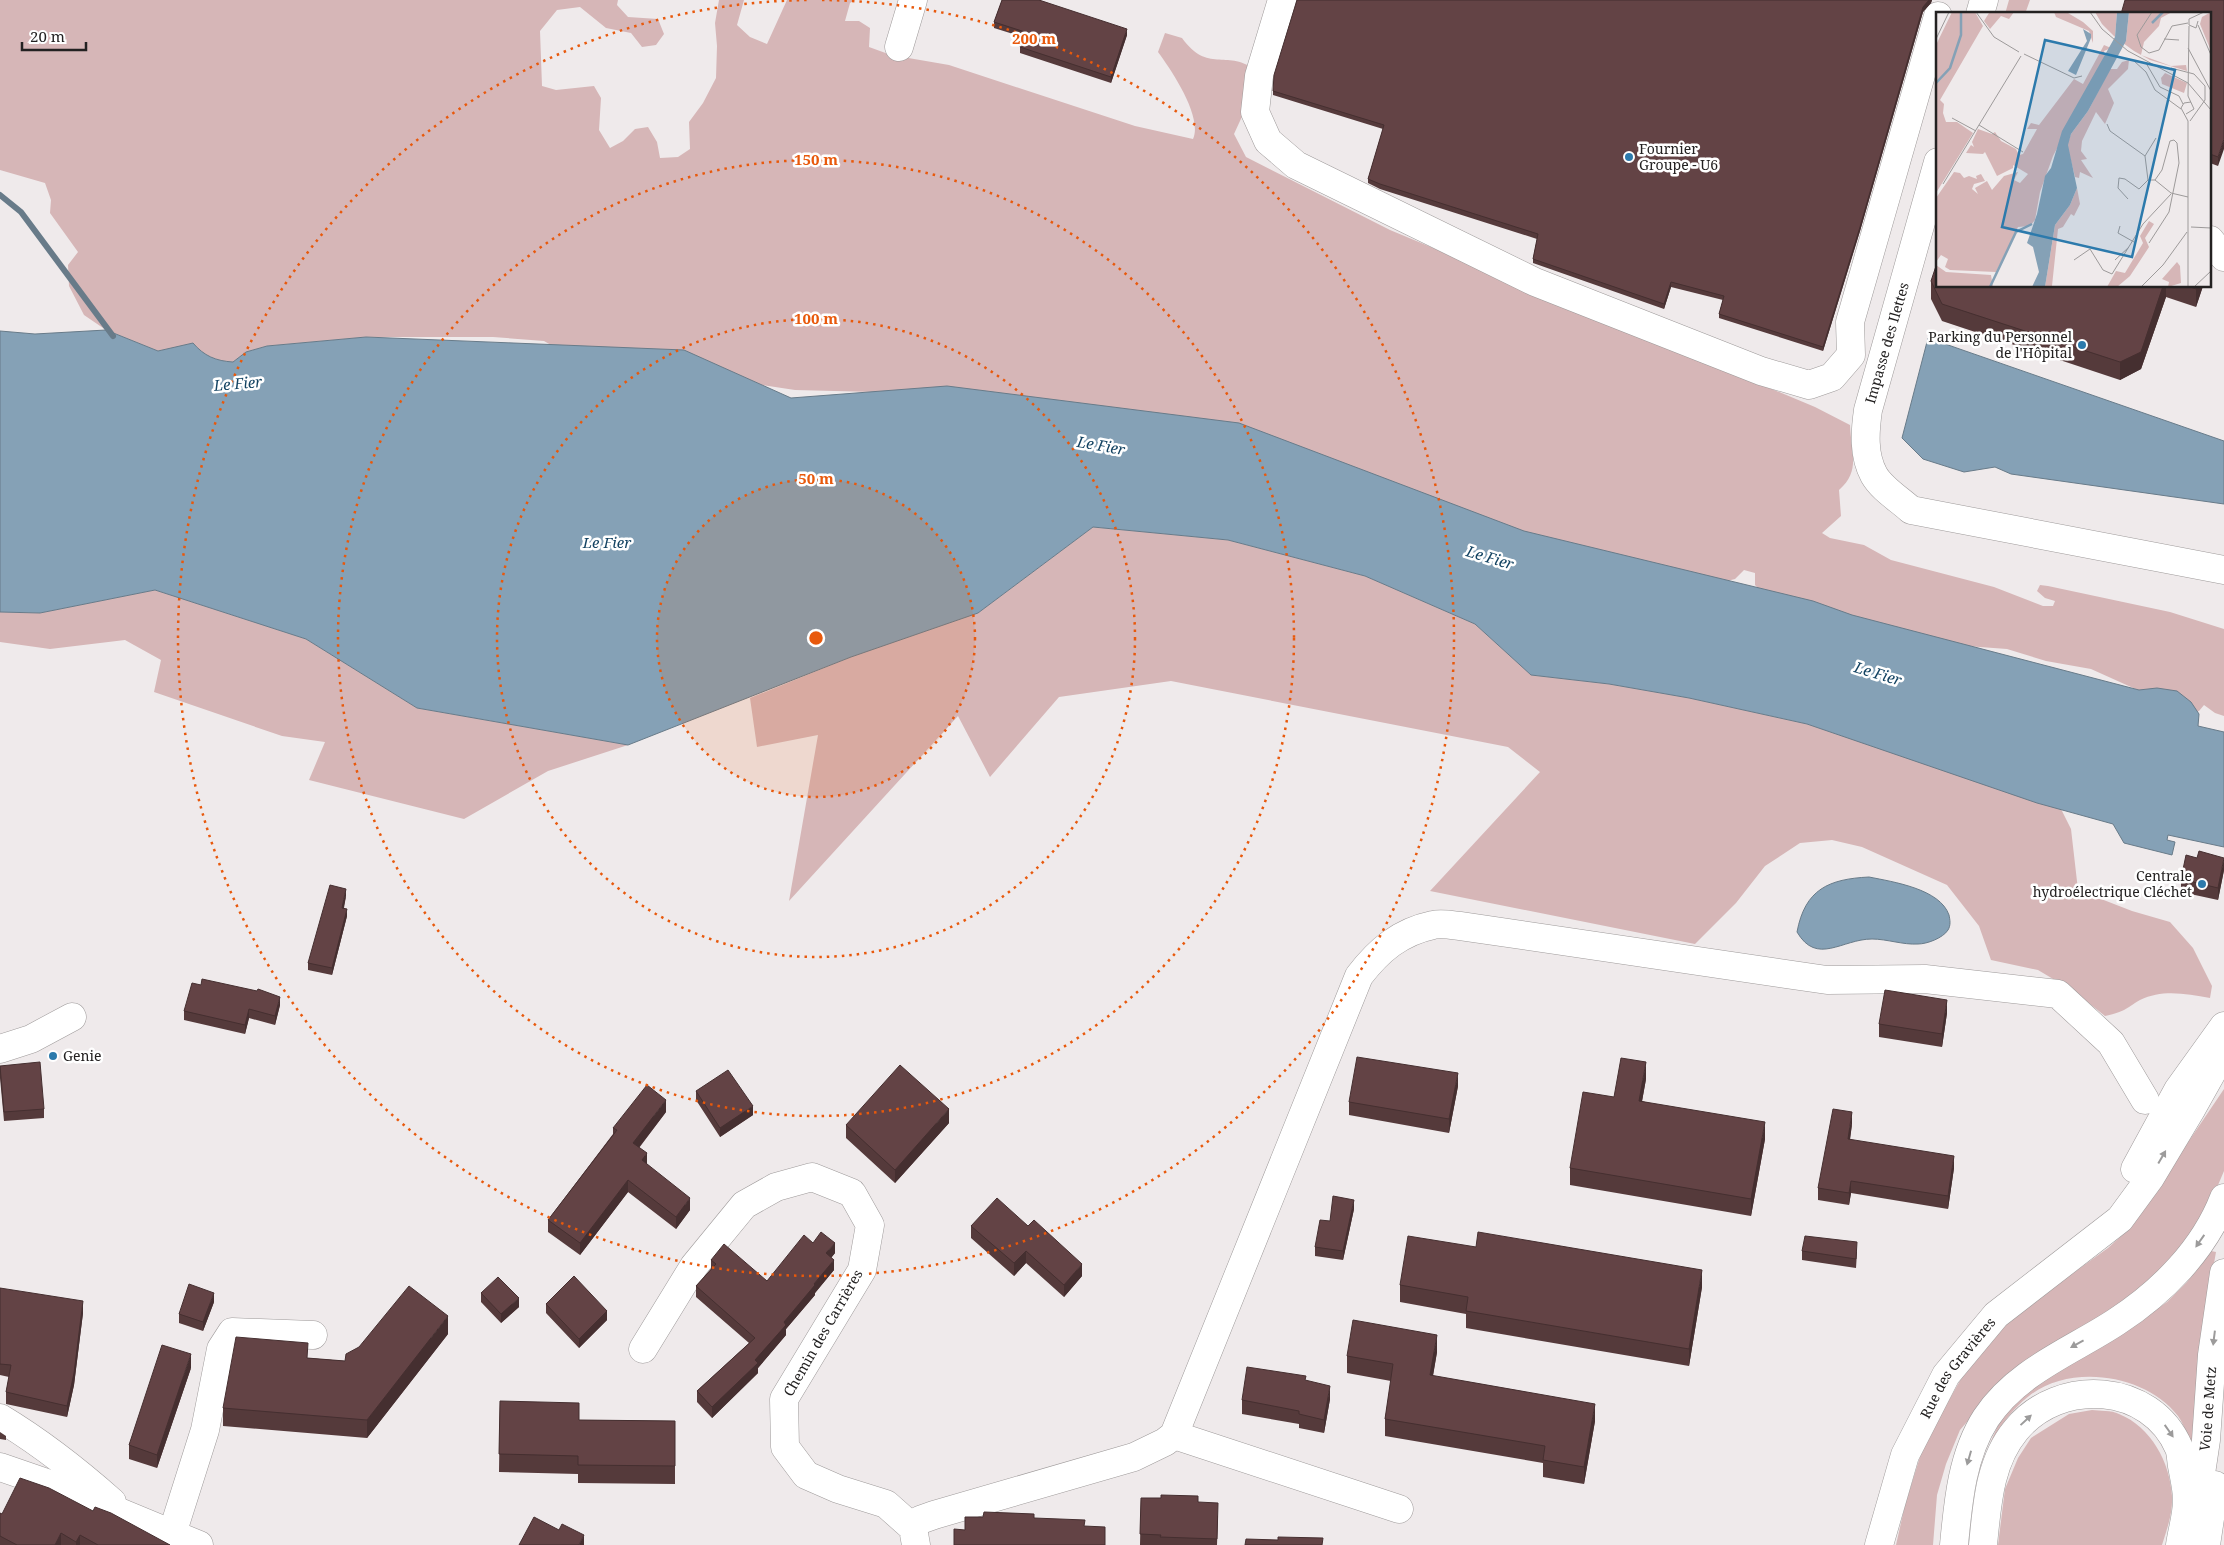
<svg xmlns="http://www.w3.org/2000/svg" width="2224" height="1545" viewBox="0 0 2224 1545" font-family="'Noto Serif',serif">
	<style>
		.green { fill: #d6b6b7 }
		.water { fill: #85a1b6; stroke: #687b89 }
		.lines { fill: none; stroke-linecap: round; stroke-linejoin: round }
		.stream { stroke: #687b89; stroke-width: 6 }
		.minor-casing { stroke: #9e9a9a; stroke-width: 29 }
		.highway-casing { stroke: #9e9a9a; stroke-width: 29 }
		.minor { stroke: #fff; stroke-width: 28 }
		.highway { stroke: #fff; stroke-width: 28 }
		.wall { fill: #553a3b }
		.shaded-wall { fill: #452f30 }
		.building { fill: #634345; stroke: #452f30 }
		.oneway { fill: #9c9b9b }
		.ring { fill: none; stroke: #e8590c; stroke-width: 2.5; stroke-dasharray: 2.5 5 }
		.poi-dot { fill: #2c7aac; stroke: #fff; stroke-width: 2 }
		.labels { text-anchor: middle; stroke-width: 5; stroke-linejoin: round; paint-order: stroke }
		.poi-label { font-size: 14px; fill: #232121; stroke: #fff; text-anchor: start }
		.street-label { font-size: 14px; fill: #232121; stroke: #fff }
		.water-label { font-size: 15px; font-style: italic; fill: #134362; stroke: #fff }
		.inset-river { fill: none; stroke: #85a1b6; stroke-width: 2.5 }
		.inset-road { fill: none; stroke: #9d9a9a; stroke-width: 1 }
		.view { fill: #2c7aac; fill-opacity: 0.15; stroke: #2c7aac; stroke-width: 2.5 }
		.inset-edge { fill: none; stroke: #232121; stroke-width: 2.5 }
		.centre { fill: #e8590c; stroke: #fff; stroke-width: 2.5 }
		.ring-label { font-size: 15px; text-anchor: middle; font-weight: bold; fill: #e8590c; stroke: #fff; stroke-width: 5; stroke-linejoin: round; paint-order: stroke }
	</style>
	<rect width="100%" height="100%" fill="#efeaeb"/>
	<!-- green -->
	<path class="green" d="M0,0H618L617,5L628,17L658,19L664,34L656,45L642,47L631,33L606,28L580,7L557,10L540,31L542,86L556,90L594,86L601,98L599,130L610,148L623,141L635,129L648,127L657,142L660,158L678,157L690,149L689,122L703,103L716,78L717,46L715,23L719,0H744L737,25L750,37L767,44L787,0H854L850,3L845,21H859L870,28L869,47L891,55L949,65L1135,126L1193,139C1203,117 1172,71 1158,52L1165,33L1182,38C1208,74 1226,49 1254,69L1245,110L1234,134L1246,157L1390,230L1815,407L1850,425C1851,452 1861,471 1839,490L1841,516L1822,533L1830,538L1864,545L1891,560L1994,587L2043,606H2053L2055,601L2045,598L2037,591L2040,585L2048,586L2170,612L2224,629V716L2215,713L2204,705L2199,711L2191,714L2091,669L2046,661L2007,649L1953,645L1769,599L1755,585V573L1744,570L1735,579L1719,583L874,392L795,390L570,356L544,341L493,337H366L267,346L246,352L233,362C216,361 204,356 193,344L158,351L106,330L84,315L69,286L68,265L78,252L50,213L51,200L45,183L0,170Z
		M2009,0H2030L2025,14H2005Z
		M1093,527L1228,540L1365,576L1475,624L1531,675L1609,684L1689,698L1807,724L2061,809L2071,829L2078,890L2132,911L2170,922L2193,948L2212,986L2210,998C2186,994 2163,989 2140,1000C2125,1009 2124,1012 2105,1016L2075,992L2038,970L1991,960L1979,926L1947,885L1862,847L1832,840L1800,843L1765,866L1736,903L1695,944L1430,891L1540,772L1508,747L1171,681L1059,697L990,777L958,716L789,901L818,735L757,747L750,698L851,657L978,613Z
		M155,590L306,639L417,708L628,745L548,771L464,819L309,780L325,742L282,736L154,692L161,660L125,640L50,649L0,642V612L40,613Z
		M2224,1089V1171L2204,1218L2162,1276L1990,1395L1960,1430L1946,1464L1937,1495L1933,1545H1896L1905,1505L1924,1444L1974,1356L1999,1330L2027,1306L2108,1248L2130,1228Z
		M2211,1251L2216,1252L2201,1337L2193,1455C2189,1442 2186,1427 2178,1416C2146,1374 2070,1363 2029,1396C2012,1409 2001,1426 1990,1443L2003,1415L2023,1394L2047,1376L2135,1324L2167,1302L2187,1282Z
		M2092,1410C2100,1411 2111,1410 2119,1414C2151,1427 2170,1462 2172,1496C2173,1513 2167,1529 2162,1545H1998L2005,1489L2018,1458L2031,1438L2069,1414Z"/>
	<!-- water -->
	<path class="water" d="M106,330L158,351L193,343C204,356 216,361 233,362L246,352L267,346L366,337L684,350L791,398L947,386L1239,423L1524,531L1813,601L1852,615L2139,690L2157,688L2177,691L2191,702L2199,714L2198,726L2224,732V847L2168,835L2167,840L2175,842L2172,855L2124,843L2113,824L2037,803L1807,724L1689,698L1609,684L1531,675L1475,624L1365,576L1228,540L1093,527L978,613L851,657L628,745L417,708L306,639L155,590L40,613L0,612V331L35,334Z
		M1928,338L2224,441V504L2011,474L1995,467L1964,472L1923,459L1902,438Z
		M1869,877C1894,882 1940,889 1949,915C1950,920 1951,925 1948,930C1943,938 1927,944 1918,944C1903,945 1887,939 1872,939C1842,939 1817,966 1797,932C1805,889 1829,879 1869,877Z"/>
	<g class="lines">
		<!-- stream -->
		<path class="stream" d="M0,195L21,212L113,336"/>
		<!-- minor casing -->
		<g class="minor-casing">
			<g id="minor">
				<path d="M1282,0L1259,76L1255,112L1268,141L1296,165L1535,282L1761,371L1809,385L1832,377L1851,355L1850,322L1938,16"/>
				<path d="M1980,14L1984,0"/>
				<path d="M899,47L913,0"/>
				<path d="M1938,162L1868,410C1865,431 1863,455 1874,475C1882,489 1899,499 1911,510L2224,570"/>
				<path d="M2210,240L2224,257"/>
				<path d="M0,1049L31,1039L72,1017"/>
				<path d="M2135,1169L2178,1090L2224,1026"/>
				<path d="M643,1349L694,1266L744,1205L776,1187L812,1177L852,1193L870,1225L862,1270L784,1399L785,1447L806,1475L838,1489L886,1504L913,1528L916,1545"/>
				<path d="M0,1418C40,1442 77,1471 112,1502"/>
				<path d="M1174,1435L1399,1509"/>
				<path d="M0,1467L61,1488L199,1545"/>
				<path d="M913,1528L920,1520L934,1515L1134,1457L1165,1442L1174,1435L1359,976C1379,950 1400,932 1433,925C1441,923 1452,925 1460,926L1827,980L1925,979L2058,994L2111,1043L2145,1100"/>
				<path d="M172,1534L205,1430L221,1349L232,1332L313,1335"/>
				<path id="s1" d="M1879,1545L1905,1455L1946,1375L1996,1315L2120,1219L2150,1178L2192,1108L2224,1051"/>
			</g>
		</g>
		<!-- highway casing -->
		<g class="highway-casing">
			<g id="highway">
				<path id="s2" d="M2196,1507L2206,1440L2212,1355L2224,1273"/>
				<path d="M1954,1545C1958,1502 1962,1455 1986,1418C2017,1371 2072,1351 2116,1322C2162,1292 2204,1250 2224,1198"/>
				<path d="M1983,1545C1987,1506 1989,1462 2016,1430C2059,1377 2151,1382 2179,1448C2181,1453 2181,1460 2182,1466C2184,1477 2187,1489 2187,1500C2187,1515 2182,1531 2180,1545"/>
				<path d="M2206,1545L2215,1485"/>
			</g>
		</g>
		<!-- minor -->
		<use href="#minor" class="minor"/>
		<!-- highway -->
		<use href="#highway" class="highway"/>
	</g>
	<!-- wall -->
	<path class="wall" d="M1002,0H1041V1L1127,35L1111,83L1020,53V47L1023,37L994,28V22Z
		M1297,0H1932L1931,3L1923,12L1860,231L1823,351L1719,318V314L1723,300L1671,287L1664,309L1533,263V259L1537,239L1380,189L1368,183V179L1383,129L1273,95V91Z
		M2224,0L2218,166L2210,163V14Z
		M1931,281L1938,286H2203L2196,307L2166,297L2141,369L2120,380L1942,321L1931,299Z
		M2224,870L2218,900L2181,892V879Z
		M346,896L344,908L347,916L332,975L308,970V963Z
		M280,1005L275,1025L249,1018L245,1034L184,1020V1011Z
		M1947,1013L1942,1047L1879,1037V1024Z
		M0,1066L44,1109V1118L4,1121L0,1078Z
		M1646,1079L1642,1101L1765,1139L1751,1216L1570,1185V1168L1614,1097Z
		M1458,1086L1449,1133L1349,1115V1102Z
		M696,1091L753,1115L720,1137L696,1100Z
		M666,1112L639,1148L647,1164L690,1210L676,1229L628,1192L580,1255L548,1232V1220L613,1134V1128Z
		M949,1123L895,1183L846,1138V1125Z
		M1852,1124L1850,1140L1954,1168L1948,1209L1851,1193L1849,1205L1818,1200V1188Z
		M1354,1209L1343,1260L1315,1256V1247L1330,1221Z
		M971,1226L1082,1276L1064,1297L1026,1263L1014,1276L971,1238Z
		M813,1243L835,1253L831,1258L834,1270L815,1293V1295L786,1329V1335L758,1368V1373L712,1418L697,1402V1391L749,1343L696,1297V1286L711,1269V1260L767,1281Z
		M1802,1251L1857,1252L1856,1268L1802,1260Z
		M1400,1285L1702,1287L1689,1366L1466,1328V1314L1400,1302Z
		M0,1288L83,1313L74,1385L67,1417L6,1404V1392L9,1377L0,1375Z
		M481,1293L519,1307L501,1323L481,1302Z
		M214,1302L203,1331L179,1323V1314Z
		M546,1304L607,1320L579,1348L546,1313Z
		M448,1334L367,1438L223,1426V1408L308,1358L345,1361Z
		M1437,1352L1433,1376L1595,1421L1584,1484L1543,1477V1463L1385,1436V1419L1391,1381L1347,1373V1356Z
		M191,1368L157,1468L129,1459V1445Z
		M1306,1381L1330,1399L1324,1433L1299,1428V1424L1242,1414V1400Z
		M500,1401L579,1420L675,1421V1484L578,1483V1474L499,1472Z
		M0,1432L6,1436V1440L0,1439Z
		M1141,1498L1198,1502L1218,1516L1217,1545H1140Z
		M93,1511L170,1545H0V1513L2,1514Z"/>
	<!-- shaded-wall -->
	<path class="shaded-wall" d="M1929,0H1932L1931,3L1923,12L1860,231L1823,351V347L1923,7Z
		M1127,29V35L1111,83V77Z
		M2224,139V149L2218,166V157Z
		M1671,282V287L1664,309V304Z
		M2163,286H2166V297L2141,369L2120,380V362Z
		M2197,286H2203L2196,307V289Z
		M2224,858V870L2218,900V888Z
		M346,889V896L342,915V908Z
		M347,909V916L332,975V968Z
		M280,997V1005L275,1025V1016Z
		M1947,1000V1013L1942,1047V1034Z
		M249,1009V1018L245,1034V1025Z
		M1646,1062V1079L1639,1118V1101Z
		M1458,1073V1086L1449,1133V1119Z
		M666,1100V1112L633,1155V1143Z
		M753,1106V1115L720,1137V1128Z
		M949,1109V1123L895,1183V1170Z
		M1852,1112V1124L1848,1152V1139Z
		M1765,1122V1139L1751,1216V1199Z
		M647,1153V1165L642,1160Z
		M1954,1156V1168L1948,1209V1196Z
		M628,1180V1192L580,1255V1243Z
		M1851,1181V1193L1849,1205V1193Z
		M690,1198V1210L676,1229V1217Z
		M1354,1200V1209L1343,1260V1251Z
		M835,1243V1253L826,1264V1253Z
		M1026,1251V1263L1014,1276V1263Z
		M834,1260V1270L815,1293V1295L786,1329V1335L758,1368V1373L712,1418V1407L755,1360L784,1322Z
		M1082,1264V1276L1064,1297V1285Z
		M1702,1270V1287L1689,1366V1349Z
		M214,1293V1302L203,1331V1322Z
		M519,1298V1307L501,1323V1314Z
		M83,1301V1313L74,1385L67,1417V1406Z
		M607,1311V1320L579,1348V1339Z
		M448,1316V1334L367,1438V1420Z
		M1437,1335V1352L1430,1392V1375Z
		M191,1354V1368L157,1468V1455Z
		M1330,1386V1399L1324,1433V1420Z
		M1595,1404V1421L1584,1484V1467Z
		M61,1533V1545H55Z
		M80,1535V1545H76V1542Z
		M584,1535V1545H579Z"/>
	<!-- building -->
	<path class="building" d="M1002,0H1039L1127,29L1111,77L1020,47L1025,32L994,22Z
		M1297,0H1929L1923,7L1860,227L1823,347L1719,314L1724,296L1671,282L1664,304L1533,259L1538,234L1380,184L1368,179L1384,125L1273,91L1274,75Z
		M2125,0H2224V139L2218,157L2210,154V14H2121Z
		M1938,260V286H2163L2141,352L2120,362L1942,304L1931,281Z
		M2187,286H2197L2196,289Z
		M2199,851L2224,858L2218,888L2181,879L2186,855L2197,858Z
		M330,885L346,889L342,908L347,909L332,968L308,963Z
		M202,979L257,991L258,989L280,997L275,1016L249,1009L245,1025L184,1011L192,983L201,985Z
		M1885,990L1947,1000L1942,1034L1879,1024Z
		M1357,1057L1458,1073L1449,1119L1349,1102Z
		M1621,1058L1646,1062L1639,1101L1765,1122L1751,1199L1570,1168L1583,1092L1614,1097Z
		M40,1062L44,1109L4,1112L0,1066Z
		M900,1065L949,1109L895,1170L846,1125Z
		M728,1070L753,1106L720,1128L696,1091Z
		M647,1085L666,1100L633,1143L647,1153L642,1160L690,1198L676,1217L628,1180L580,1243L548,1220L617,1130L613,1128Z
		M1833,1109L1852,1112L1848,1139L1954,1156L1948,1196L1851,1181L1849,1193L1818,1188Z
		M1333,1196L1354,1200L1343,1251L1315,1247L1320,1220L1330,1221Z
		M997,1198L1028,1226L1034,1220L1082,1264L1064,1285L1026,1251L1014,1263L971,1226Z
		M821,1232L835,1243L826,1253L834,1260L814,1284L815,1285L784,1322L786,1325L755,1360L758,1363L712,1407L697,1391L755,1338L696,1286L716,1264L711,1260L724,1244L767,1281L804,1235L813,1243Z
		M1478,1232L1702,1270L1689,1349L1466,1311L1468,1297L1400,1285L1408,1236L1476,1247Z
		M1805,1236L1857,1242L1856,1259L1802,1251Z
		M574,1276L607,1311L579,1339L546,1304Z
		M498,1277L519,1298L501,1314L481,1293Z
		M189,1284L214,1293L203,1322L179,1314Z
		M409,1286L448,1316L367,1420L223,1408L236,1337L308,1343L307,1358L345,1361L346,1354L359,1347Z
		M0,1288L83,1301L74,1373L67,1406L6,1392L11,1365L0,1364Z
		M1353,1320L1437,1335L1430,1375L1595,1404L1584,1467L1543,1460L1545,1446L1385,1419L1393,1364L1347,1356Z
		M162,1345L191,1354L157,1455L129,1445Z
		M1247,1367L1306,1376L1305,1380L1330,1386L1324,1420L1299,1414V1411L1242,1400Z
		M500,1401L579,1403V1420L675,1421V1466L578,1465V1456L499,1454Z
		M20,1478L49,1488L93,1511L95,1507L111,1513L170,1545H98L80,1535L76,1542L61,1533L55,1545H17L0,1536V1513L2,1514Z
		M1161,1495L1198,1496V1502L1218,1503L1217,1539L1160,1537L1161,1535L1140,1534L1141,1498H1161Z
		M984,1512L1034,1514V1518L1085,1520L1084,1526L1105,1527V1545H954V1529L965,1530V1517H983Z
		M534,1517L559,1530L562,1524L584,1535L579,1545H519Z
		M1278,1537L1323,1538L1322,1545H1245L1246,1539L1278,1540Z"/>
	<!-- one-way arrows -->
	<defs><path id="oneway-solid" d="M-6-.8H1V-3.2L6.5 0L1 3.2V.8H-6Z" transform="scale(1.25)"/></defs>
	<g class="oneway">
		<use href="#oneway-solid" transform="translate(2162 1157) rotate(-60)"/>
		<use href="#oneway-solid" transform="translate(2200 1241) rotate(125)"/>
		<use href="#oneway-solid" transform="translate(2214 1338) rotate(97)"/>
		<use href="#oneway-solid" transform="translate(2077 1344) rotate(151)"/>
		<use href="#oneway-solid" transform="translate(2026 1420) rotate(-43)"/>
		<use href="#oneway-solid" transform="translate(2169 1431) rotate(55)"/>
		<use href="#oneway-solid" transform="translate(1969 1458) rotate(106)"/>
	</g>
	<!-- distance rings -->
	<circle cx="816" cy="638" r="159" fill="#e8590c" fill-opacity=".12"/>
	<g class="ring">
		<circle cx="816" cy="638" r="159"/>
		<circle cx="816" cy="638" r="319"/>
		<circle cx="816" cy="638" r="478"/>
		<path d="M822 0A638 638 0 1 1 810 0"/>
	</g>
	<!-- markers -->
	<g class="poi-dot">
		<circle cx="1629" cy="157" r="5"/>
		<circle cx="2082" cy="345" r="5"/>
		<circle cx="2202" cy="884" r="5"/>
		<circle cx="53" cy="1056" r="5"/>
	</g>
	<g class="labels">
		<!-- poi labels -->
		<g class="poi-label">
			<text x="1639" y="154">Fournier<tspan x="1639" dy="16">Groupe - U6</tspan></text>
			<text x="2072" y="342" text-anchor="end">Parking du Personnel<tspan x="2072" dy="16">de l'Hôpital</tspan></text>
			<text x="2192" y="881" text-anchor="end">Centrale<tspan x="2192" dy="16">hydroélectrique Cléchet</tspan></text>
			<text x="63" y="1061">Genie</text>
		</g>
		<!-- street labels -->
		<g class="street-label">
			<text transform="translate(1887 343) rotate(-74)" y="5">Impasse des Ilettes</text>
			<text transform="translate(823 1333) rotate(-60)" y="5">Chemin des Carrières</text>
			<text dy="5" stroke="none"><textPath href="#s1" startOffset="196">Rue des Gravières</textPath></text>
			<text dy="5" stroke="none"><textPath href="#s2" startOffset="99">Voie de Metz</textPath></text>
		</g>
		<!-- water labels -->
		<g class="water-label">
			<text transform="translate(238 384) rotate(-5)" y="5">Le Fier</text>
			<text transform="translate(1101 446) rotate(10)" y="5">Le Fier</text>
			<text x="607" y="548">Le Fier</text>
			<text transform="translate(1490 558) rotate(17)" y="5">Le Fier</text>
			<text transform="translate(1878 674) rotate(17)" y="5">Le Fier</text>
		</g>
	</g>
	<!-- overview -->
	<g transform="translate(1936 12)">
		<rect width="275" height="275" fill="#efeaeb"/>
		<path d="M16,0H39L47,14L4,88L8,92L7,101L10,110H21L37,121L0,181V33ZM78,0L73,7L65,4L54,17L48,9L53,1ZM118,0L132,1L147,10L157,19V31L153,19L120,5ZM159,0H181L179,25L166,12ZM193,0H236L225,6L223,14L208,30L205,43L235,54L250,53L251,59L214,48L198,39L187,31L190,29ZM275,0V39L264,12L266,5ZM168,33L175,36L168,39L169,44L117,144L104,180L99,208L94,214L82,215L60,260L14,258L9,255L12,247L5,243L0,250V186L18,160L24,161L28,166L33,164L41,167L40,164L45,162L49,169L38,172L36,177L42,182L39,176L51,169L56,178L68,164L82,160L78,168L84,171L92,162L77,153V156L61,164L49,140L47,142L30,141L35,133L38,135L36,130L42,117L56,122L59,120L65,129L80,137L83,143L87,142L101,117H91L95,111L103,113L138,67L147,72ZM193,48L192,57L172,77L178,91L169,112L160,100L146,129L145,139L151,147L145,148L157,166L144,160L143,166L139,165L131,133L135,122L152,99L174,57H181L186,50ZM229,61L251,71L248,81L226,72L225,66ZM141,176L144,192L138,204L135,202L127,215L122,217L116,274L109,275L119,213L134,193ZM213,209L218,212L209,226L213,235L194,264L181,275H171L180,259L189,261L207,231L204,224ZM241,250L244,254L245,271L232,275L233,270L226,267ZM0,253L10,260L55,263L57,275H0Z" fill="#d6b6b7"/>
		<path d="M181,0H193L190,29L152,99L135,122L132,133L141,176L134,193L119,213L109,275H96L103,260L97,235L91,231L101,202L109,164L115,156L126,119L179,25ZM147,17L155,22V26L140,63L132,59L151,29Z" fill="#85a1b6"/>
		<path class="inset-river" d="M216,11L227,0M0,71L14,56L25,23V0M54,275L80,220L96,212"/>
		<path class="inset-road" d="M40,0L58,25L83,40M154,0L166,17L192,39L252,71L275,98M216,0L201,23L205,35L213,41L223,38L236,14L252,11M262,9L260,16L253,13V7L268,0M262,13L275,43M0,27L13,0M228,27L243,28M252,36L275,79M88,42L138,66L146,64M197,48L210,60L219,78L245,97M210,51L224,75L243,84L247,92M235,56L258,62L269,74V88L254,109M250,102L258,97L252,84L253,14M16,106L40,119M171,112L174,119L209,144L212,168M43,113L87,140M209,144L220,126M7,172L85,44M192,187L182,176L183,166L189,167L203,177L212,168H219L235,181L252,185M184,214L182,221L198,230M255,215L275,216M213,231L233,200L243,151L241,131L238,128L234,129L226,158L219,168M138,248L154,237L167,258L176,262L207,212L235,182M179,248L193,235M205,275L227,253L251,220M252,275V109L245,96L248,91L255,90M258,275L275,259"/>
		<path class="view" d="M109,28L239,58L196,245L66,215Z"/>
		<rect width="275" height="275" class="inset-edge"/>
	</g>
	<circle cx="816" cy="638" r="8" class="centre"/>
	<g class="ring-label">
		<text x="1034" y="44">200 m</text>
		<text x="816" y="165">150 m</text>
		<text x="816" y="324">100 m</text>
		<text x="816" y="484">50 m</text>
	</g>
	<!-- scale -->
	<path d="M22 42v8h64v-8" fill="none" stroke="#232121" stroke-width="2.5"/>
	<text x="30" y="42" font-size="15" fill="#232121" stroke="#ffffff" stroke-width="4" paint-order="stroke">20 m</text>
</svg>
